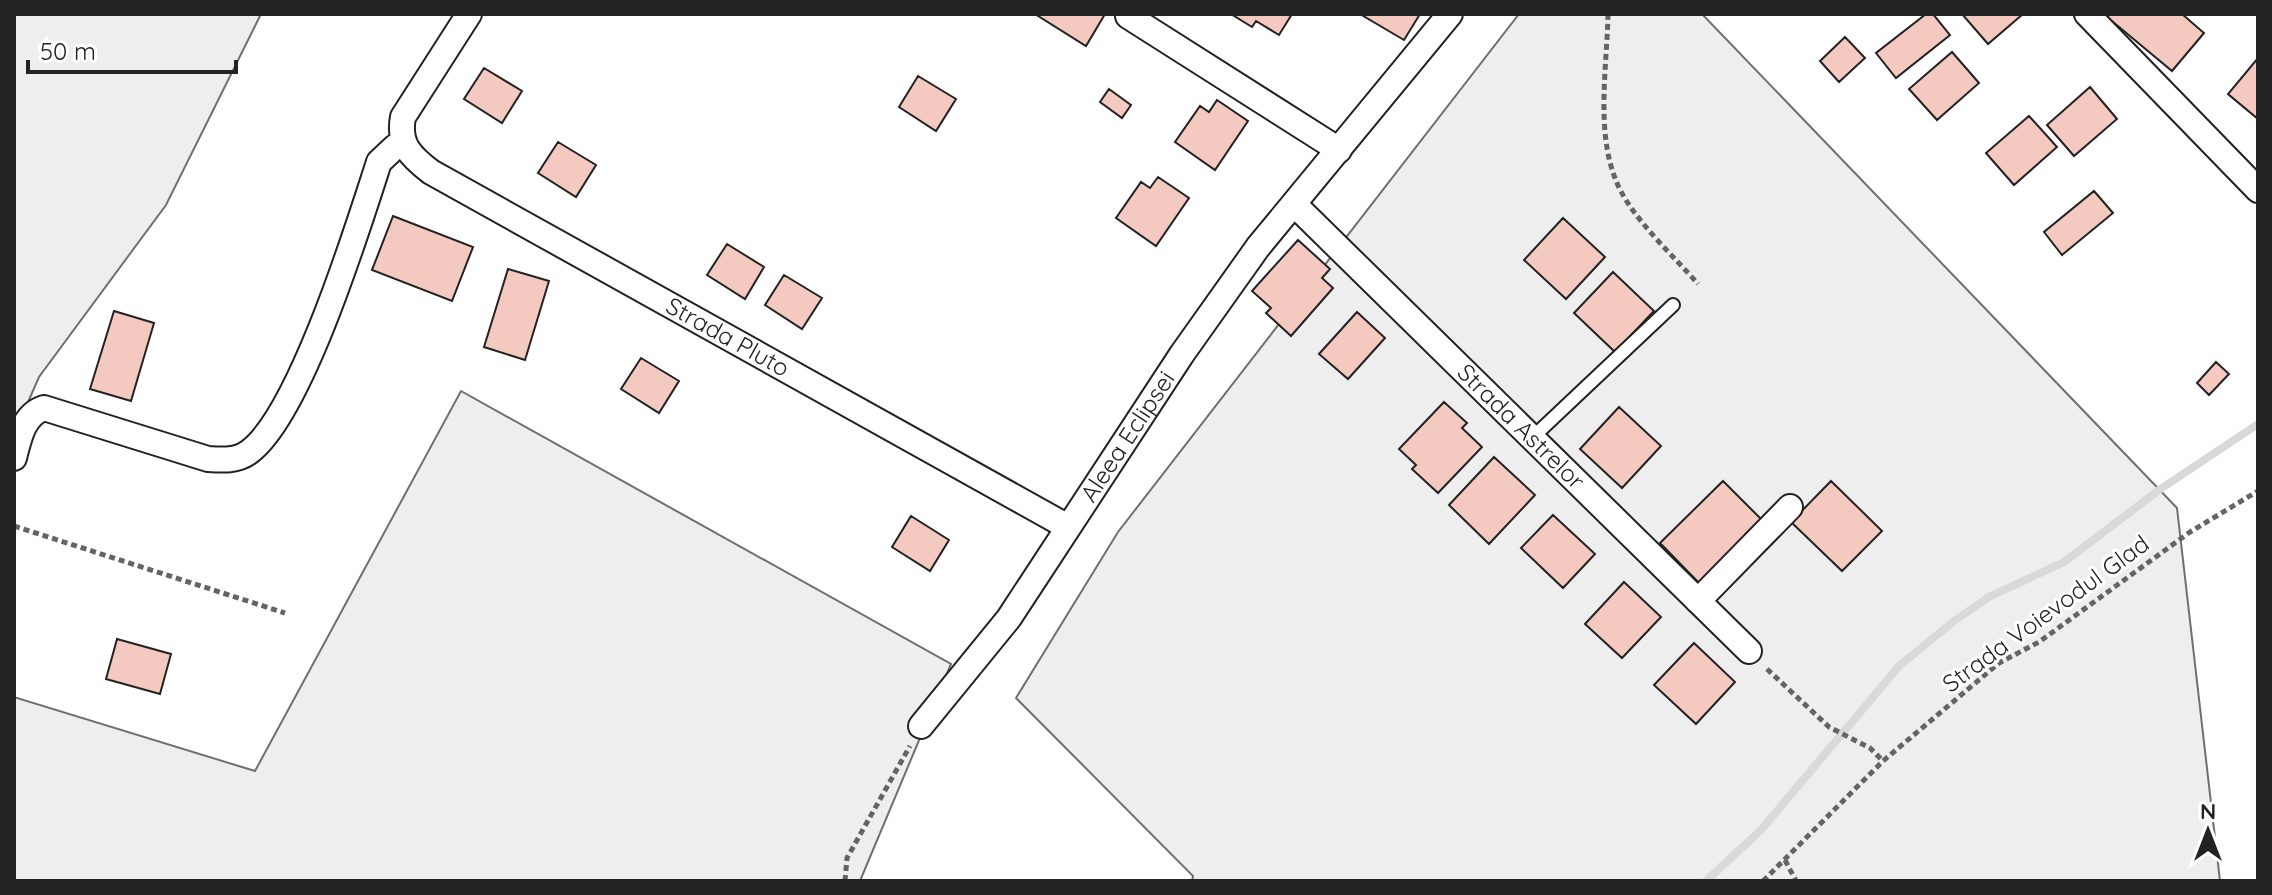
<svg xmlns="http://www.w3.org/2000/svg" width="2272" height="895" viewBox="0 0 2272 895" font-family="Quicksand,sans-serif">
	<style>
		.green { fill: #eee; stroke: #6f6f6f; stroke-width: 2 }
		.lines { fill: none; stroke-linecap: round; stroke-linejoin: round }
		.stream { stroke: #d9d9d9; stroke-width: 8 }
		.building { fill: #f3c9c0; stroke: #222; stroke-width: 2 }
		.lane-casing { stroke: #222; stroke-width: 16 }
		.street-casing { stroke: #222; stroke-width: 28 }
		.path { stroke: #646464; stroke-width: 5; stroke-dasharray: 6 4; stroke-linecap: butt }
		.lane { stroke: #fff; stroke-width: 12 }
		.street { stroke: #fff; stroke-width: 24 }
		.labels { text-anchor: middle; stroke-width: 6; stroke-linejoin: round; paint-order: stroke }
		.street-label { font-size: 24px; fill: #222; stroke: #fff }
	</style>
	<rect width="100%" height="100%" fill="#fff"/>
	<!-- green -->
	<path class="green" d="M14,14H261L166,205L39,377L14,434Z
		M1519,14H1702L2177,508L2220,881H1192L1193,876L1016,698L1118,532Z
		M461,391L951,664L860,881H14V697L255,771Z"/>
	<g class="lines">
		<!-- stream -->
		<path class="stream" d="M1706,881L1761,830L1899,666L1954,621L1989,597L2064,562L2159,490L2258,424"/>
	</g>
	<!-- building -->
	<path class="building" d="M1035,14H1105L1086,46Z
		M1231,14H1292L1279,35L1256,21L1252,27Z
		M1360,14H1420L1404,40Z
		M1926,14H1933L1950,35L1896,78L1876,53Z
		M1962,14H2023L1988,44Z
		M2110,14H2182L2204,33L2172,71L2107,17Z
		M1845,37L1865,58L1839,82L1820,61Z
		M1952,52L1979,83L1937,120L1909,89Z
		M2258,58V119L2228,94Z
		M484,68L522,91L502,123L464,99Z
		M918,76L956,99L936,131L899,107Z
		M2090,87L2117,119L2074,156L2047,125Z
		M1109,89L1131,105L1122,118L1100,102Z
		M1217,100L1248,121L1215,170L1175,142L1200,106L1209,112Z
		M2029,116L2057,147L2014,185L1986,153Z
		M558,142L596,165L576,197L538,173Z
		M1158,177L1189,198L1156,246L1116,218L1141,182L1150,188Z
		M2094,191L2113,213L2062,255L2044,232Z
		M393,216L473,247L452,301L372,270Z
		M1563,218L1605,257L1566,299L1524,260Z
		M1298,240L1330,269L1322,278L1333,288L1291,336L1266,313L1271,308L1252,291Z
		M727,244L764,267L745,299L707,275Z
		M508,269L549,281L525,360L484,347Z
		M1613,272L1654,311L1615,352L1574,313Z
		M784,275L822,298L802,329L765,305Z
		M114,311L154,323L131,401L90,389Z
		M1357,312L1385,338L1348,379L1319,354Z
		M641,358L679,381L659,413L621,389Z
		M2216,362L2229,374L2209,395L2197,383Z
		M1444,402L1467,423L1462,428L1482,447L1438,493L1412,469L1416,465L1399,449Z
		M1619,407L1661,446L1622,488L1580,449Z
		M1494,457L1535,495L1489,544L1449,505Z
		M1723,481L1764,522L1700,584L1660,543Z
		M1831,481L1882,531L1842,571L1791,522Z
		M1553,515L1595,554L1563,588L1521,548Z
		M911,516L949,540L930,571L892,547Z
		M1624,582L1661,617L1622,658L1585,624Z
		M117,639L171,654L160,694L106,679Z
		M1694,643L1735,682L1696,724L1654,685Z"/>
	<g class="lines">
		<!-- lane casing -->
		<g class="lane-casing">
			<path id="lane" d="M1532,438L1673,305"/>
		</g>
		<!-- street casing -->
		<g class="street-casing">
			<g id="street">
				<path id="s1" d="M469,14L403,117C398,144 410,156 431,172L1068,527"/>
				<path d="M2087,14L2258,190"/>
				<path d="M1128,16L1339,150"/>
				<path id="s2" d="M1294,204L1749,651"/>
				<path d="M14,458C19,439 23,415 44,408L208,459C223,460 237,461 249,452C300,415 358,227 379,162L395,147L403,145"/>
				<path d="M1698,601L1790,507"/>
				<path id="s3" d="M921,726L1009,618L1182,354L1258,247L1450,14"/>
			</g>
		</g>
		<!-- path -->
		<path class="path" d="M1608,14C1607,66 1596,129 1615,178C1628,215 1673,255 1698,284
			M14,526L285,613
			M1767,669L1829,727L1870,748L1883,761
			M1785,860L1796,881
			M845,881L847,858L910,746
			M1763,881L1883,761L1999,663L2039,642L2190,532L2258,491"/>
		<!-- lane -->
		<use href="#lane" class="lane"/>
		<!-- street -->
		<use href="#street" class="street"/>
	</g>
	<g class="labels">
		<!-- street labels -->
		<g class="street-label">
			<text dy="8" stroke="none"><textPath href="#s1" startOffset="528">Strada Pluto</textPath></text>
			<text dy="8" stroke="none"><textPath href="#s2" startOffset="318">Strada Astrelor</textPath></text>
			<text dy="8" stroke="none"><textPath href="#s3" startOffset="356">Aleea Eclipsei</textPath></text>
			<text transform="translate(2046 614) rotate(-36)" y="8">Strada Voievodul Glad</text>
		</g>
	</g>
	<!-- border -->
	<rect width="2272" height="895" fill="none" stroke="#222222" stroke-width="32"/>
	<!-- north arrow -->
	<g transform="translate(2208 831)" stroke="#ffffff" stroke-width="6" paint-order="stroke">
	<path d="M0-6L14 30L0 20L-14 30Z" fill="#222222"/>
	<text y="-12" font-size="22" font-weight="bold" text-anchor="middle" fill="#222222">N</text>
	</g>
	<!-- scale -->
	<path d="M28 60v12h208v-12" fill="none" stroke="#222222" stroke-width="4"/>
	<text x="40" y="60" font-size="24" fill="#222222" stroke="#ffffff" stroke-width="6" paint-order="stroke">50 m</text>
</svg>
